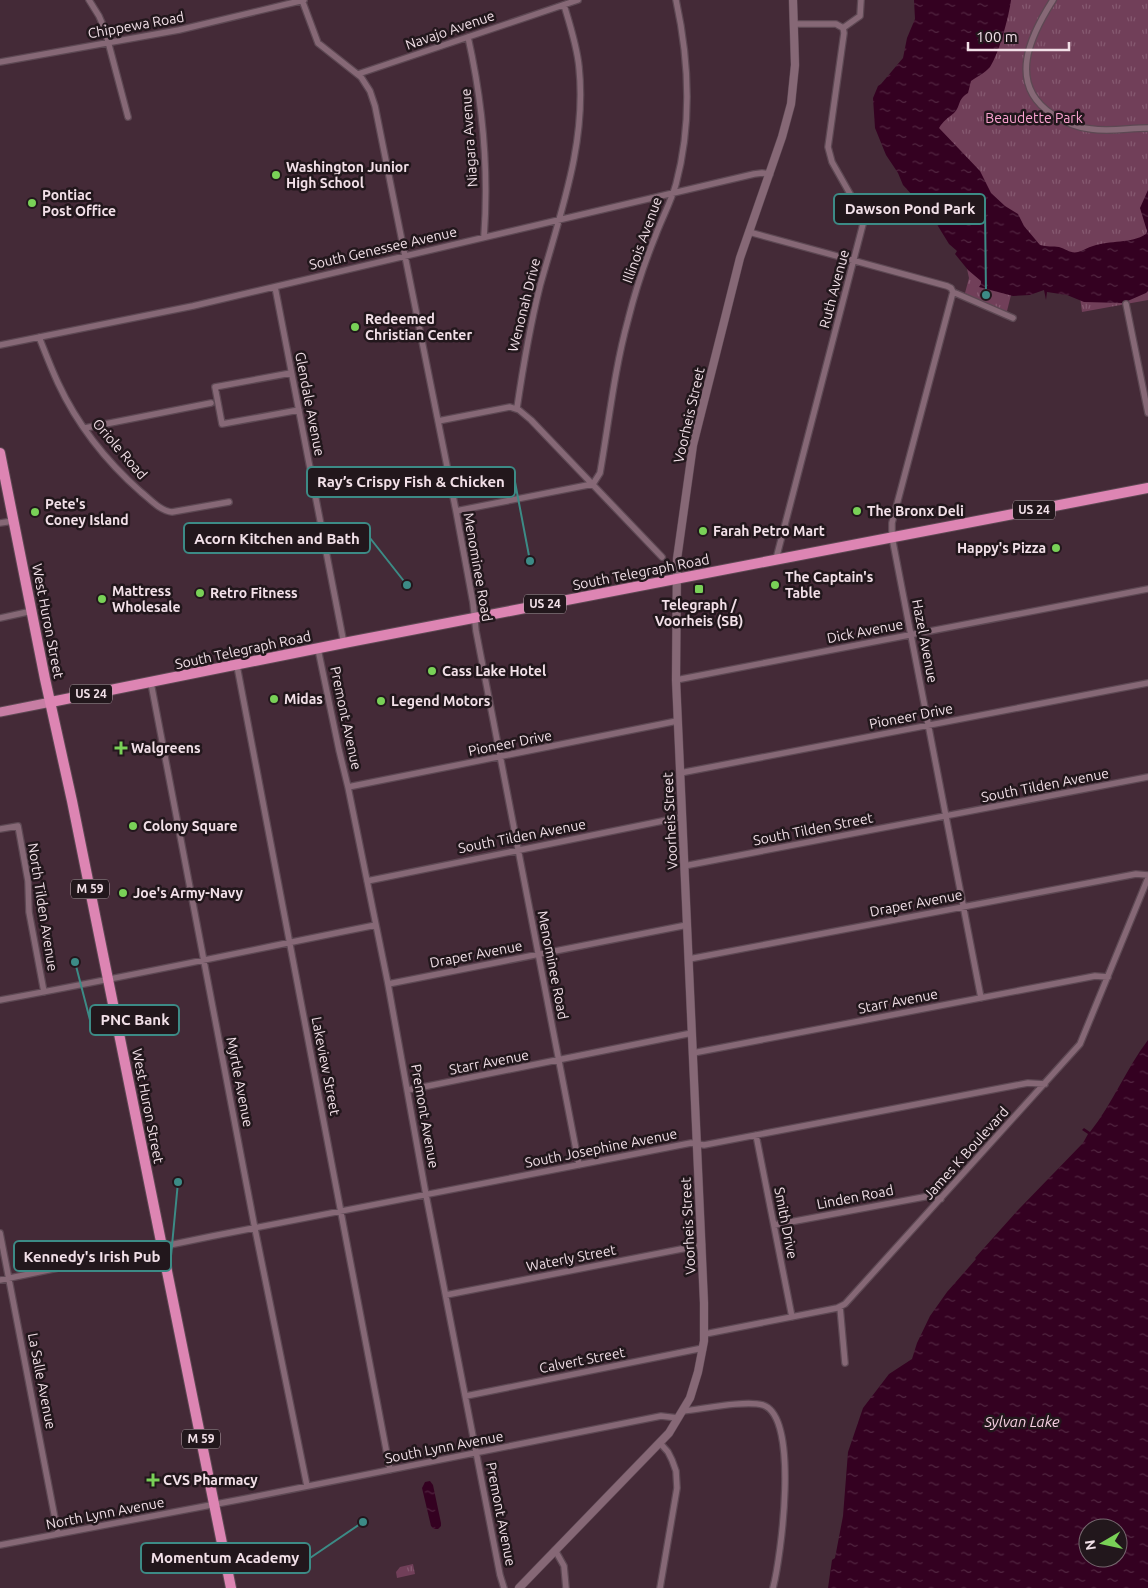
<svg xmlns="http://www.w3.org/2000/svg" width="1148" height="1588" viewBox="0 0 1148 1588" font-family="Ubuntu,sans-serif">
	<style>
		.park { fill: url(#park-tufts) }
		.water { fill: url(#water-ripples); fill-rule: evenodd }
		.lines { fill: none; stroke-linecap: round; stroke-linejoin: round }
		.minor-casing { stroke: #5d4853; stroke-width: 8 }
		.tertiary-casing { stroke: #5d4853; stroke-width: 9 }
		.primary-casing { stroke: #5d4853; stroke-width: 11 }
		.trunk-casing { stroke: #5d4853; stroke-width: 12 }
		.minor { stroke: #866876; stroke-width: 5.5 }
		.tertiary { stroke: #866876; stroke-width: 8 }
		.primary { stroke: #c77ea4; stroke-width: 9 }
		.trunk { stroke: #dd85b3; stroke-width: 10 }
		.poi-dot { fill: #79d157; stroke: #22171c; stroke-width: 2 }
		.labels { text-anchor: middle; stroke-width: 5; stroke-linejoin: round; paint-order: stroke }
		.shield { fill: #22171c; stroke: #b4a4ab; stroke-width: 1 }
		.shield-label { font-size: 12px; font-weight: bold; fill: #f2e0e8 }
		.street-label { font-size: 14px; fill: #f2e0e8; stroke: #22171c }
		.park-label { font-size: 14px; fill: #fda4d2; stroke: #22171c }
		.poi-label { font-size: 14px; font-weight: bold; fill: #f2e0e8; stroke: #22171c; text-anchor: start }
		.water-label { font-size: 15px; font-style: italic; fill: #f6d0e2; stroke: #22171c }
		.leader { fill: none; stroke: #3c8b86; stroke-width: 2 }
		.callout-dot { fill: #3c8b86; stroke: #22171c; stroke-width: 2 }
		.callout { fill: #22171c; stroke: #3c8b86; stroke-width: 2 }
		.callout-label { font-size: 15px; text-anchor: middle; font-weight: bold; fill: #f2e0e8 }
	</style>
	<defs>
		<pattern id="park-tufts" width="24" height="20" patternUnits="userSpaceOnUse" patternTransform="scale(1.25)"><rect width="24" height="20" fill="#713f59"/><path d="M3 7l-1-3M5 7V3M7 7l1-3M15 17l-1-3M17 17v-4M19 17l1-3" fill="none" stroke="#865a71"/></pattern>
		<pattern id="water-ripples" width="26" height="14" patternUnits="userSpaceOnUse" patternTransform="scale(1.25)"><rect width="26" height="14" fill="#340121"/><path d="M2 4q2-2 4 0t4 0M15 11q2-2 4 0t4 0" fill="none" stroke="#522641"/></pattern>
	</defs>
	<rect width="100%" height="100%" fill="#442a37"/>
	<!-- park -->
	<path class="park" d="M954,0H1148V300L1082,312L1080,297L1031,271L1011,295L1007,311L1003,312L965,293L969,278L926,81Z
		M413,1564L415,1574L397,1578L396,1572L400,1567Z"/>
	<!-- water -->
	<path class="water" d="M914,0H1011C1009,16 999,54 990,67C985,73 978,76 971,81L968,93C957,100 961,106 954,113C948,118 943,121 939,128L980,171L991,193L1005,206L1018,214L1024,226L1040,245C1047,247 1053,246 1059,247C1066,249 1071,254 1078,252C1083,251 1088,247 1093,246C1110,240 1131,244 1146,234L1147,231L1140,208L1148,190V291L1146,293L1123,303L1084,302L1067,295L1047,292L1046,300L1044,290L1030,295L1013,296L979,287L981,284V281L968,270L955,254L957,251L949,244L933,218L903,185L898,173L886,155L875,128L873,98L878,86L881,84L903,58L907,38L915,19Z
		M1148,1040V1588H828L832,1560L835,1558L843,1516L848,1452L863,1408L889,1374L912,1359L917,1343L930,1316L947,1292L976,1259L975,1258L1019,1209L1083,1143L1088,1134L1082,1130L1084,1128L1090,1132C1113,1103 1126,1069 1148,1040ZM1088,1528H1118V1558H1088Z
		M430,1481L433,1485L441,1523V1526L438,1529H434L431,1526L422,1488L425,1482Z"/>
	<g class="lines">
		<!-- minor casing -->
		<g class="minor-casing">
			<path id="minor" d="M89,0L99,16L105,30L128,117
				M302,0L318,43L361,77L370,91L375,106L456,511L473,603L476,631L579,1165
				M1053,0C1030,36 1007,84 1052,114C1064,122 1077,128 1091,129C1110,132 1129,128 1148,128
				M794,24H836L843,28
				M843,28L860,16L861,0
				M468,37C483,104 489,169 484,237
				M0,62L179,30L304,0
				M358,74L578,0
				M749,232L947,286L951,288L953,292L1013,318
				M275,287L344,644
				M953,292L892,523V537L981,998
				M1126,304L1148,413
				M39,337C45,352 51,368 58,383C77,424 107,462 141,492C150,499 160,511 172,512L229,502
				M0,345L193,306L754,174L762,173L770,174
				M291,373L215,387L222,424L299,410
				M517,408C523,367 530,326 540,286C560,214 587,143 579,67C577,46 570,25 564,5
				M438,421L510,407L519,410L531,420L662,557
				M85,428L211,403
				M593,484L600,473C609,422 614,371 628,320C635,292 644,264 655,237C661,220 671,202 676,184C692,124 689,60 676,0
				M456,511L593,484
				M0,523L13,521
				M776,559L863,224L862,215L832,162L828,147L844,33L843,28
				M0,618L32,611
				M318,649L339,750L348,787L388,984L426,1195L500,1575L504,1588
				M237,666L390,1470
				M676,680L1148,589
				M151,683L255,1229L307,1486
				M680,773L1148,683
				M348,787L677,721
				M0,829L18,826L28,881L29,912L44,992
				M684,866L1148,777
				M367,881L682,817
				M689,959L1136,874L1148,875
				M388,984L687,925
				M0,1000C126,977 251,950 376,925
				M693,1053L1095,976L1108,977
				M408,1090L692,1033
				M756,1135L792,1317
				M774,1225L924,1197L932,1196L941,1199
				M0,1233L58,1534
				M0,1280L213,1236L691,1143L704,1145L1028,1083L1045,1084
				M446,1295L702,1245
				M840,1307L845,1363
				M705,1334L837,1308L845,1304L1080,1044L1148,878
				M466,1396L703,1348
				M683,1411C703,1409 745,1400 763,1405C800,1417 781,1557 773,1588
				M660,1443L668,1452L672,1460L676,1471L677,1488L660,1588
				M0,1545L248,1498L661,1416L678,1418
				M555,1550L564,1566L566,1588"/>
		</g>
		<!-- tertiary casing -->
		<g class="tertiary-casing">
			<path id="tertiary" d="M519,1588L669,1433L690,1398L698,1372L704,1341V1303L676,680L677,559L693,445L725,318L740,258L782,137L791,104L795,65L793,0"/>
		</g>
		<!-- primary casing -->
		<g class="primary-casing">
			<path id="primary" d="M0,712L51,702"/>
		</g>
		<!-- trunk casing -->
		<g class="trunk-casing">
			<path id="trunk" d="M0,453L45,679L72,801L231,1588
				M51,702L349,642L1148,488"/>
		</g>
		<!-- minor -->
		<use href="#minor" class="minor"/>
		<!-- tertiary -->
		<use href="#tertiary" class="tertiary"/>
		<!-- primary -->
		<use href="#primary" class="primary"/>
		<!-- trunk -->
		<use href="#trunk" class="trunk"/>
	</g>
	<!-- markers -->
	<g class="poi-dot">
		<circle cx="276" cy="175" r="5"/>
		<circle cx="32" cy="203" r="5"/>
		<circle cx="355" cy="327" r="5"/>
		<circle cx="857" cy="511" r="5"/>
		<circle cx="35" cy="512" r="5"/>
		<circle cx="703" cy="531" r="5"/>
		<circle cx="1056" cy="548" r="5"/>
		<circle cx="775" cy="585" r="5"/>
		<rect x="694" y="584" width="10" height="10" rx="2.5"/>
		<circle cx="200" cy="593" r="5"/>
		<circle cx="102" cy="599" r="5"/>
		<circle cx="432" cy="671" r="5"/>
		<circle cx="274" cy="699" r="5"/>
		<circle cx="381" cy="701" r="5"/>
		<path d="M118.5 740.5h5v5h5v5h-5v5h-5v-5h-5v-5h5z"/>
		<circle cx="133" cy="826" r="5"/>
		<circle cx="123" cy="893" r="5"/>
		<path d="M150.5 1472.5h5v5h5v5h-5v5h-5v-5h-5v-5h5z"/>
	</g>
	<g class="labels">
		<!-- shield labels -->
		<g class="shield">
			<rect x="1013" y="500.5" width="42" height="19" rx="4"/>
			<rect x="524" y="594.5" width="42" height="19" rx="4"/>
			<rect x="70" y="684.5" width="42" height="19" rx="4"/>
			<rect x="71" y="879.5" width="38" height="19" rx="4"/>
			<rect x="182" y="1429.5" width="38" height="19" rx="4"/>
		</g>
		<g class="shield-label">
			<text x="1034" y="514">US 24</text>
			<text x="545" y="608">US 24</text>
			<text x="91" y="698">US 24</text>
			<text x="90" y="893">M 59</text>
			<text x="201" y="1443">M 59</text>
		</g>
		<!-- street labels -->
		<g class="street-label">
			<text transform="translate(136 25) rotate(-10)" y="5">Chippewa Road</text>
			<text transform="translate(450 30) rotate(-19)" y="5">Navajo Avenue</text>
			<text transform="translate(469 138) rotate(-94)" y="5">Niagara Avenue</text>
			<text transform="translate(642 240) rotate(-70)" y="5">Illinois Avenue</text>
			<text transform="translate(383 248) rotate(-13)" y="5">South Genessee Avenue</text>
			<text transform="translate(834 289) rotate(-75)" y="5">Ruth Avenue</text>
			<text transform="translate(524 305) rotate(-76)" y="5">Wenonah Drive</text>
			<text transform="translate(310 404) rotate(79)" y="5">Glendale Avenue</text>
			<text transform="translate(689 415) rotate(-77)" y="5">Voorheis Street</text>
			<text transform="translate(120 449) rotate(49)" y="5">Oriole Road</text>
			<text transform="translate(478 567) rotate(80)" y="5">Menominee Road</text>
			<text transform="translate(641 572) rotate(-11)" y="5">South Telegraph Road</text>
			<text transform="translate(48 621) rotate(79)" y="5">West Huron Street</text>
			<text transform="translate(865 631) rotate(-11)" y="5">Dick Avenue</text>
			<text transform="translate(925 641) rotate(79)" y="5">Hazel Avenue</text>
			<text transform="translate(243 650) rotate(-12)" y="5">South Telegraph Road</text>
			<text transform="translate(911 716) rotate(-11)" y="5">Pioneer Drive</text>
			<text transform="translate(346 718) rotate(78)" y="5">Premont Avenue</text>
			<text transform="translate(510 743) rotate(-11)" y="5">Pioneer Drive</text>
			<text transform="translate(1045 785) rotate(-11)" y="5">South Tilden Avenue</text>
			<text transform="translate(670 821) rotate(-93)" y="5">Voorheis Street</text>
			<text transform="translate(813 829) rotate(-11)" y="5">South Tilden Street</text>
			<text transform="translate(522 836) rotate(-11)" y="5">South Tilden Avenue</text>
			<text transform="translate(916 903) rotate(-11)" y="5">Draper Avenue</text>
			<text transform="translate(43 907) rotate(81)" y="5">North Tilden Avenue</text>
			<text transform="translate(476 954) rotate(-11)" y="5">Draper Avenue</text>
			<text transform="translate(553 965) rotate(79)" y="5">Menominee Road</text>
			<text transform="translate(898 1001) rotate(-11)" y="5">Starr Avenue</text>
			<text transform="translate(489 1062) rotate(-11)" y="5">Starr Avenue</text>
			<text transform="translate(326 1066) rotate(79)" y="5">Lakeview Street</text>
			<text transform="translate(240 1082) rotate(79)" y="5">Myrtle Avenue</text>
			<text transform="translate(148 1106) rotate(79)" y="5">West Huron Street</text>
			<text transform="translate(425 1116) rotate(80)" y="5">Premont Avenue</text>
			<text transform="translate(601 1148) rotate(-11)" y="5">South Josephine Avenue</text>
			<text transform="translate(966 1153) rotate(-48)" y="5">James K Boulevard</text>
			<text transform="translate(855 1197) rotate(-11)" y="5">Linden Road</text>
			<text transform="translate(786 1223) rotate(79)" y="5">Smith Drive</text>
			<text transform="translate(688 1226) rotate(-93)" y="5">Voorheis Street</text>
			<text transform="translate(571 1258) rotate(-11)" y="5">Waterly Street</text>
			<text transform="translate(582 1360) rotate(-11)" y="5">Calvert Street</text>
			<text transform="translate(42 1381) rotate(79)" y="5">La Salle Avenue</text>
			<text transform="translate(444 1447) rotate(-11)" y="5">South Lynn Avenue</text>
			<text transform="translate(105 1513) rotate(-11)" y="5">North Lynn Avenue</text>
			<text transform="translate(501 1514) rotate(79)" y="5">Premont Avenue</text>
		</g>
		<!-- park labels -->
		<g class="park-label">
			<text x="1034" y="123">Beaudette Park</text>
		</g>
		<!-- poi labels -->
		<g class="poi-label">
			<text x="286" y="172">Washington Junior<tspan x="286" dy="16">High School</tspan></text>
			<text x="42" y="200">Pontiac<tspan x="42" dy="16">Post Office</tspan></text>
			<text x="365" y="324">Redeemed<tspan x="365" dy="16">Christian Center</tspan></text>
			<text x="45" y="509">Pete's<tspan x="45" dy="16">Coney Island</tspan></text>
			<text x="867" y="516">The Bronx Deli</text>
			<text x="713" y="536">Farah Petro Mart</text>
			<text x="1046" y="553" text-anchor="end">Happy's Pizza</text>
			<text x="785" y="582">The Captain's<tspan x="785" dy="16">Table</tspan></text>
			<text x="112" y="596">Mattress<tspan x="112" dy="16">Wholesale</tspan></text>
			<text x="210" y="598">Retro Fitness</text>
			<text x="699" y="610" text-anchor="middle">Telegraph /<tspan x="699" dy="16">Voorheis (SB)</tspan></text>
			<text x="442" y="676">Cass Lake Hotel</text>
			<text x="284" y="704">Midas</text>
			<text x="391" y="706">Legend Motors</text>
			<text x="131" y="753">Walgreens</text>
			<text x="143" y="831">Colony Square</text>
			<text x="133" y="898">Joe's Army-Navy</text>
			<text x="163" y="1485">CVS Pharmacy</text>
		</g>
		<!-- water labels -->
		<g class="water-label">
			<text x="1022" y="1427">Sylvan Lake</text>
		</g>
	</g>
	<!-- callouts -->
	<path class="leader" d="M986 295L985 209M530 561L515 482M407 585L370 538M75 962L90 1020M178 1182L171 1256M363 1522L310 1558"/>
	<g class="callout-dot">
		<circle cx="986" cy="295" r="5"/>
		<circle cx="530" cy="561" r="5"/>
		<circle cx="407" cy="585" r="5"/>
		<circle cx="75" cy="962" r="5"/>
		<circle cx="178" cy="1182" r="5"/>
		<circle cx="363" cy="1522" r="5"/>
	</g>
	<g class="callout">
		<rect x="834" y="194" width="151" height="30" rx="5"/>
		<rect x="307" y="467" width="208" height="30" rx="5"/>
		<rect x="184" y="523" width="186" height="30" rx="5"/>
		<rect x="90" y="1005" width="89" height="30" rx="5"/>
		<rect x="14" y="1241" width="157" height="30" rx="5"/>
		<rect x="141" y="1543" width="169" height="30" rx="5"/>
	</g>
	<g class="callout-label">
		<text x="910" y="214">Dawson Pond Park</text>
		<text x="411" y="487">Ray’s Crispy Fish &amp; Chicken</text>
		<text x="277" y="544">Acorn Kitchen and Bath</text>
		<text x="135" y="1025">PNC Bank</text>
		<text x="92" y="1262">Kennedy's Irish Pub</text>
		<text x="225" y="1563">Momentum Academy</text>
	</g>
	<!-- north arrow -->
	<g transform="translate(1103 1543) rotate(261)"><circle r="24" fill="#22171c" stroke="#75676e"/>
	<path d="M0-4L9 19L0 12L-9 19Z" fill="#79d157"/>
	<text y="-8" font-size="14" font-weight="bold" text-anchor="middle" fill="#f2e0e8">N</text>
	</g>
	<!-- scale -->
	<path d="M968 42v8h101v-8" fill="none" stroke="#f2e0e8" stroke-width="2.5"/>
	<text x="976" y="42" font-size="15" fill="#f2e0e8" stroke="#22171c" stroke-width="4" paint-order="stroke">100 m</text>
</svg>
